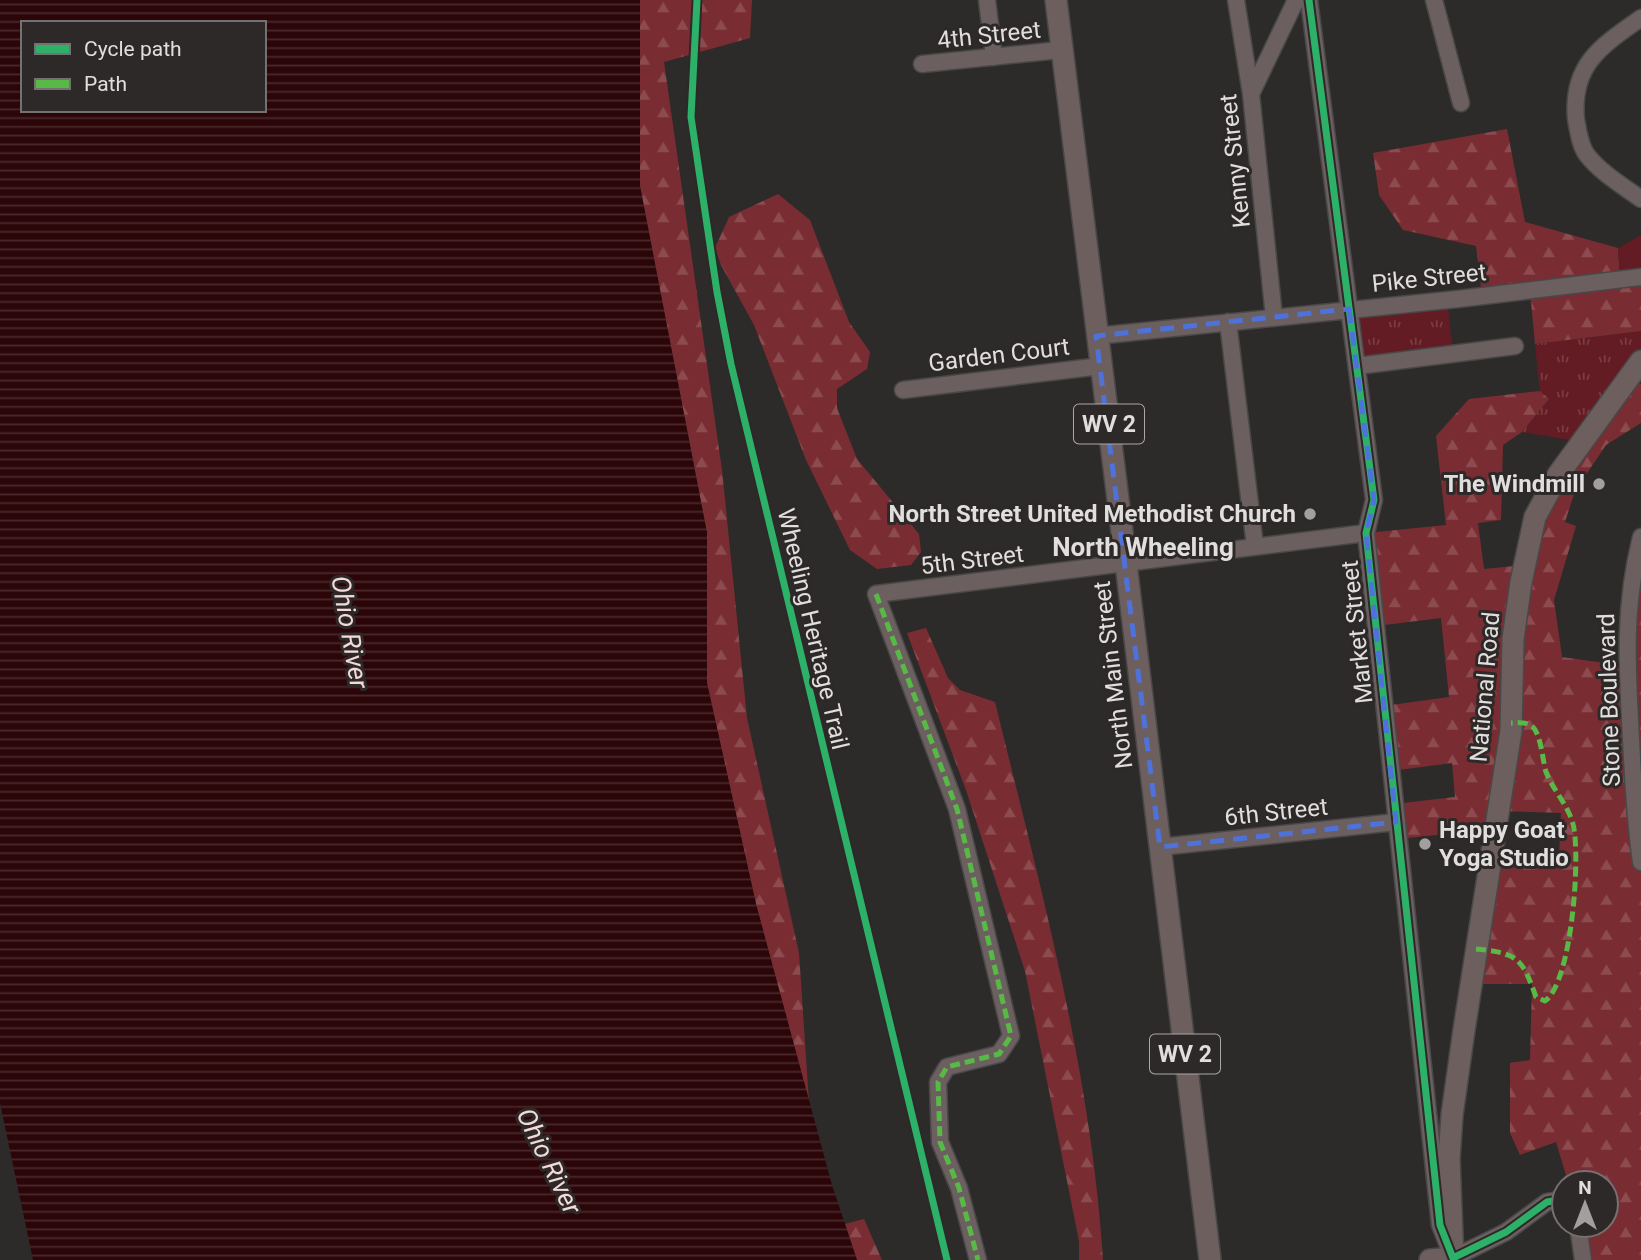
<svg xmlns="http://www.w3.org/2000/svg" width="1641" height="1260" viewBox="0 0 1641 1260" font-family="Roboto,sans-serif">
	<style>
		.grass { fill: url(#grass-tufts) }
		.forest { fill: url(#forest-firs) }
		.park { fill: #631c23 }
		.water { fill: url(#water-rules); fill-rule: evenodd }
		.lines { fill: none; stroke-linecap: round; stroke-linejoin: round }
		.minor-casing { stroke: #494848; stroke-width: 19 }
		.major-casing { stroke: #494848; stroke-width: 24 }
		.minor { stroke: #6b5f5f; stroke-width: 16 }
		.major { stroke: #6d5f5e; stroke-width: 21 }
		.quiet { stroke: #58b947; stroke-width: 5; stroke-dasharray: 10 5; stroke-linecap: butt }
		.cycleway-casing { stroke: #2e2929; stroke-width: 11 }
		.cycleway { stroke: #2db169; stroke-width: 7 }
		.marked { fill: none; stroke: #4e72da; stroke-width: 5; stroke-dasharray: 14 9; stroke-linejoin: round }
		.poi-dot { fill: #a29f9f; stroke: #2e2929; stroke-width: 2.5 }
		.labels { text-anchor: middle; stroke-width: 6; stroke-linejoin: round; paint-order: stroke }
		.shield { fill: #2e2929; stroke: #aba8a8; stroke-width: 2 }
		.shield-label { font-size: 23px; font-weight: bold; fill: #e1dede }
		.street-label { font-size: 24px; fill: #e1dede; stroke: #2e2929 }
		.poi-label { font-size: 24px; font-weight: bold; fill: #e1dede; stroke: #2e2929; text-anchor: end }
		.neighbourhood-label { font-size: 26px; font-weight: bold; fill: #e1dede; stroke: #2e2929 }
		.water-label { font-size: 26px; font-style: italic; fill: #f4d9d8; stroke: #2e2929 }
	</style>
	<defs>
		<pattern id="grass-tufts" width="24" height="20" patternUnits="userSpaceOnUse" patternTransform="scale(1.75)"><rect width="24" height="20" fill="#631c23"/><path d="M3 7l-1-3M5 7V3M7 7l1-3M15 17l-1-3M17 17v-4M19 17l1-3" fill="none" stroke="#793d42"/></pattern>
		<pattern id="forest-firs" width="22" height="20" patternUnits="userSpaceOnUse" patternTransform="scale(1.75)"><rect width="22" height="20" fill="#792d32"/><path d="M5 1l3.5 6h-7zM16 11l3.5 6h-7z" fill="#8c4b4f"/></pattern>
		<pattern id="water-rules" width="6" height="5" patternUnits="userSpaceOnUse" patternTransform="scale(1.75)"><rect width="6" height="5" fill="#2b0508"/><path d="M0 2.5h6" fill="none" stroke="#49292c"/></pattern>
	</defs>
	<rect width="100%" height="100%" fill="#2d2a2a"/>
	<!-- grass -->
	<path class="grass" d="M1447,300L1453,354L1357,366L1349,309Z
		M1641,331V361L1582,442L1522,432L1549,399L1540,391L1535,344Z"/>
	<!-- forest -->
	<path class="forest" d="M640,0H752L750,38L664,62L722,470L747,718L799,953L809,1102L756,904L707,683V533L640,186Z
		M1507,129L1525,222L1618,248L1620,279L1641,277V331L1535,344L1530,291L1482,296L1476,246L1403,230L1379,195L1373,153Z
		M778,194L810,220L849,322L870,352L867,369L837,389V408L857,459L919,534L921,552L911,565L877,569L850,550L806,460L754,325L721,265L715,248L729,217Z
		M1628,380L1641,384V423L1606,445L1575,491L1565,522L1576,526L1554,600L1562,657L1626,666L1641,537V1260H1583L1578,1225H1606V1183H1564V1199H1555L1566,1175L1556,1142L1520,1155L1510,1133V1063L1530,1060L1532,984H1471L1491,856L1559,858L1561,813L1499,811L1495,829L1398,839L1394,804L1455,797L1452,763L1391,771L1384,706L1449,697L1441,618L1376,626L1366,533L1446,525L1436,436L1469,399L1540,391L1549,399L1522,432L1503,445L1501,520L1478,523L1484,569L1524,565L1535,517Z
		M926,628L948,678L960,690L995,702C1040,886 1091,1070 1103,1260H1079V1241L1025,971L966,790L907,633Z
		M864,1219L882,1260H857L845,1224Z"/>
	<!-- park -->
	<path class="park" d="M1641,235V272L1620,275L1618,248Z"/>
	<!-- water -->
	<path class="water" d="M0,0H640V186L707,533V683L756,904L832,1185L857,1260H33L0,1103ZM23,23H264V110H23Z"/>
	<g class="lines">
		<!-- minor casing -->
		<g class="minor-casing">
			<path id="minor" d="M987,0L994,57
				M1236,0L1251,94L1274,317
				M1309,0L1374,500L1366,533L1440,1225L1453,1258L1506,1232L1547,1202L1564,1199
				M1434,0L1461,103
				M1641,18C1601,46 1571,65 1576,119C1578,130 1580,146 1587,155C1601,173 1623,186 1641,199
				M922,64L1060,50
				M1251,94L1296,0
				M1228,322L1255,546
				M1096,336L1458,299L1641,277
				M1357,366L1515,346
				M903,390L1101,366
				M1641,537C1623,609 1627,666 1631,739C1633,780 1635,821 1641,862
				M1160,847L1396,822
				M1578,1225L1583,1260
				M978,1260L959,1188L940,1142L938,1082L947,1067L999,1054L1011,1036L957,809L876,594L1366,533"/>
		</g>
		<!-- major casing -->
		<g class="major-casing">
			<path id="major" d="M1056,0L1126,564L1210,1260
				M1430,1260L1453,1258
				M1453,1260L1449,1159L1452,1115L1464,1030L1511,731L1513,639L1521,582L1535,517L1558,475L1641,361"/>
		</g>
		<!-- minor -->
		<use href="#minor" class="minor"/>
		<!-- major -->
		<use href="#major" class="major"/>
		<!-- quiet -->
		<path class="quiet" d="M876,594L957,809L1011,1036L999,1054L947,1067L938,1082L940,1142L959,1188L978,1260
			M1476,949C1518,953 1522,958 1536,997L1545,1001C1572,982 1581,855 1573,824C1568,805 1553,790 1546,772C1542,759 1541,727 1528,724C1523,722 1516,723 1511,723"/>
		<!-- cycleway casing -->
		<g class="cycleway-casing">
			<path id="cycleway" d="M697,0L691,117L717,292L731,364L947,1260
				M1309,0L1374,500L1366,533L1440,1225L1453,1258L1506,1232L1547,1202L1564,1199"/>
		</g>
		<!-- cycleway -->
		<use href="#cycleway" class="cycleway"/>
	</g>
	<!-- marked area -->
	<path class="marked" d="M1349,309L1374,500L1366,533L1396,822L1160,847L1096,336Z"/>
	<!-- markers -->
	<g class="poi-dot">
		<circle cx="1599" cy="484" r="7"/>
		<circle cx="1310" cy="514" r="7"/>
		<circle cx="1425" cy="844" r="7"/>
	</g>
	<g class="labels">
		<!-- shield labels -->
		<g class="shield">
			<rect x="1074" y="404.5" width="70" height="39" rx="5"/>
			<rect x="1150" y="1034.5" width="70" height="39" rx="5"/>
		</g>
		<g class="shield-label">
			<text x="1109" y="432">WV 2</text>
			<text x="1185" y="1062">WV 2</text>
		</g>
		<!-- street labels -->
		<g class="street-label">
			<text transform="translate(989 35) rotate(-6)" y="8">4th Street</text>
			<text transform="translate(1235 161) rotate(-96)" y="8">Kenny Street</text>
			<text transform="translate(1429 278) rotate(-6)" y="8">Pike Street</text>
			<text transform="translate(999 355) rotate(-7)" y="8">Garden Court</text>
			<text transform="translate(972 560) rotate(-7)" y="8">5th Street</text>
			<text transform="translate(813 629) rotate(77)" y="8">Wheeling Heritage Trail</text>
			<text transform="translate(1357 632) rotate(-96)" y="8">Market Street</text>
			<text transform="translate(1113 675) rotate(-97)" y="8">North Main Street</text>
			<text transform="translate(1485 687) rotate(-85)" y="8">National Road</text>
			<text transform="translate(1609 700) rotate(-92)" y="8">Stone Boulevard</text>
			<text transform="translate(1276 812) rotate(-6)" y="8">6th Street</text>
		</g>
		<!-- poi labels -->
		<g class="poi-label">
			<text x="1585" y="492">The Windmill</text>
			<text x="1296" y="522">North Street United Methodist Church</text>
			<text x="1439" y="838" text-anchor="start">Happy Goat<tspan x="1439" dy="28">Yoga Studio</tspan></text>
		</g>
		<!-- neighbourhood labels -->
		<g class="neighbourhood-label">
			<text x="1143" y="556">North Wheeling</text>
		</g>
		<!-- water labels -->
		<g class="water-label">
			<text transform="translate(350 632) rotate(80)" y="9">Ohio River</text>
			<text transform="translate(549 1161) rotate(64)" y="9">Ohio River</text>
		</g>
	</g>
	<!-- legend -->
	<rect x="21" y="21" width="245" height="91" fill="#2e2929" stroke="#767171" stroke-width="2"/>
	<rect x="35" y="44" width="35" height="10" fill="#2db169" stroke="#767171" stroke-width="2"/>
	<text x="84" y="56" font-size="21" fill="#e1dede">Cycle path</text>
	<rect x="35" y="79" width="35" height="10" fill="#58b947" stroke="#767171" stroke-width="2"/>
	<text x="84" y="91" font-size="21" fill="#e1dede">Path</text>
	<!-- north arrow -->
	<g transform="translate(1585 1204)"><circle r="33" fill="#2e2929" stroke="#767171" stroke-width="2"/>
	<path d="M0-5L12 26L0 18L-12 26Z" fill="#a29f9f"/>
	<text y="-10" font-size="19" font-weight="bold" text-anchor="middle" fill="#e1dede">N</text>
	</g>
</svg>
